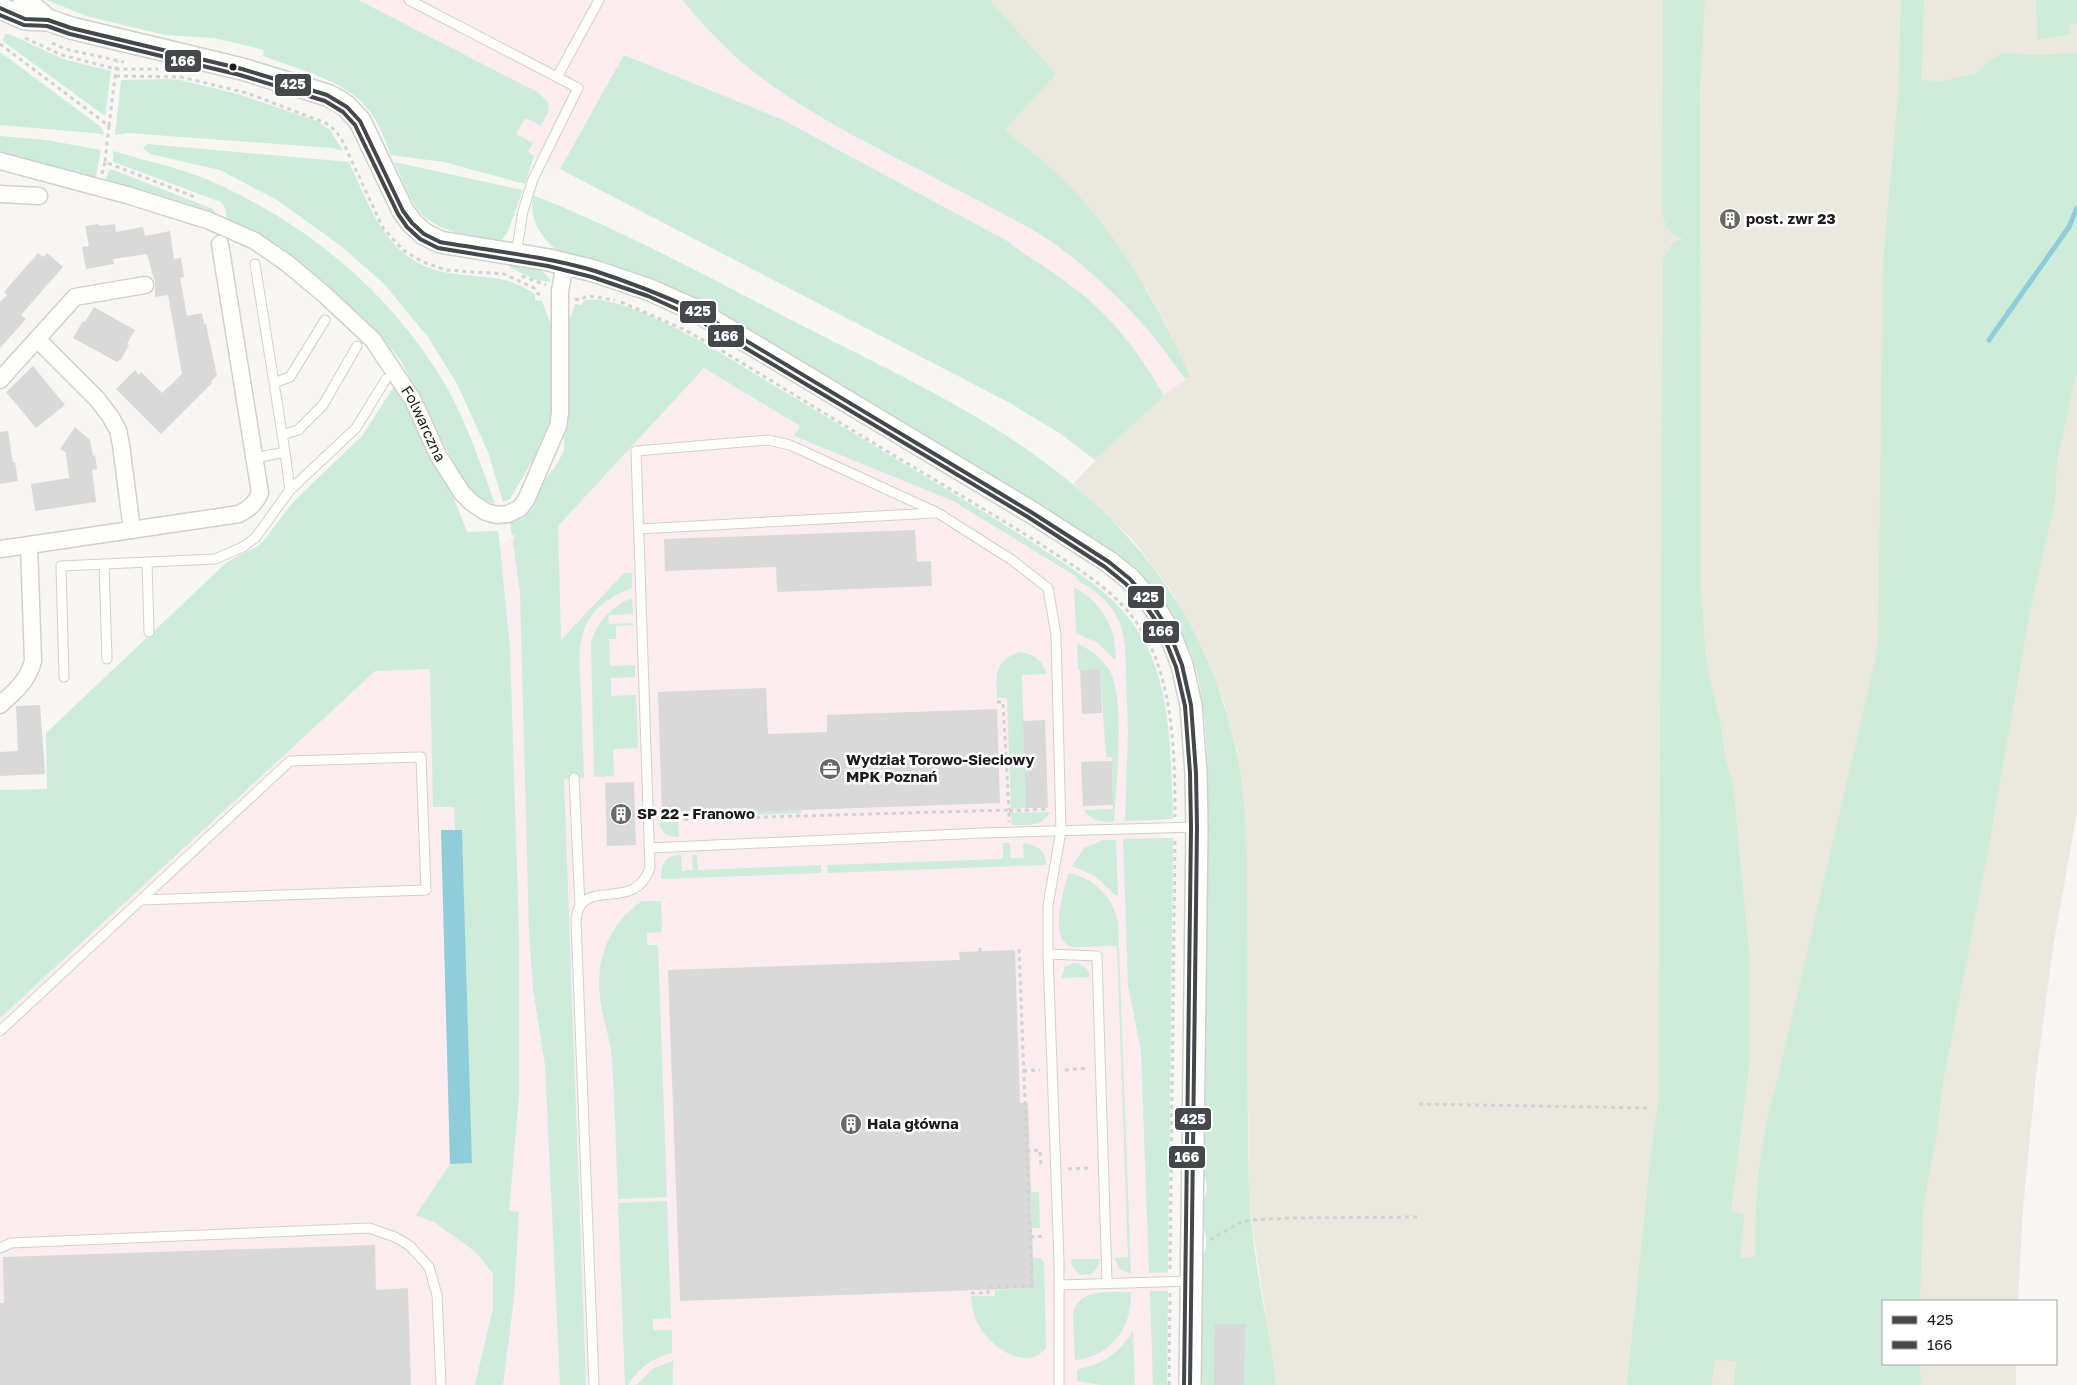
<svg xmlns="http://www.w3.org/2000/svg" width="2077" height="1385" viewBox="0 0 2077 1385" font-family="'Golos Text',sans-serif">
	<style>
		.built { fill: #ebe8e0 }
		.industrial { fill: #fbedef }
		.green { fill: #cdecda }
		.water { fill: #8fcdd9 }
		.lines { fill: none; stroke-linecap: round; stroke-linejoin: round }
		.stream { stroke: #8fcdd9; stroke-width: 5 }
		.building { fill: #dad9d9 }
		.service-casing { stroke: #d1d0cc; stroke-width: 11 }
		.minor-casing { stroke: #d1d0cc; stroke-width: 19 }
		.tertiary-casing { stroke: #d1d0cc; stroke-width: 24 }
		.path { stroke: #d2d2d2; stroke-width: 3; stroke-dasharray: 4 4; stroke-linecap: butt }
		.service { stroke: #fefefd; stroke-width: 9 }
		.minor { stroke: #fefefd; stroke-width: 16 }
		.tertiary { stroke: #fefefd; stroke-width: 21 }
		.bus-1-casing { stroke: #fff; stroke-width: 8 }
		.bus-2-casing { stroke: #fff; stroke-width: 8 }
		.bus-1 { stroke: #45484a; stroke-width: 4 }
		.bus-2 { stroke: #45484a; stroke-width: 4 }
		.bus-dot { fill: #1c1b19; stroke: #fff; stroke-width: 2 }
		.labels { text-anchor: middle; stroke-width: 5; stroke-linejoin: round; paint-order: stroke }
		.poi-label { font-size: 15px; font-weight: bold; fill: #1c1b19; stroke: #fff; text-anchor: start }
		.street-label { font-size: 15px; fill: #1c1b19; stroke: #fff }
		.line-badge { stroke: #fff; stroke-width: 2 }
		.badge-label { font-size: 14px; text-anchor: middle; font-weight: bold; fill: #fff }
	</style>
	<rect width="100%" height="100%" fill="#f7f6f2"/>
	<!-- built -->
	<path class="built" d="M990,0H2077V812L2054,942L2036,1075L2023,1209L2018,1301H1883V1364H2016V1385H1276L1249,1203L1246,836L1243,793L1237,750L1224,702L1207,658L1171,591L1133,540L1073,484L1105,450L1169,391L1190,376L1147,289L1098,219L1066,182L1005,130Z"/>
	<!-- industrial -->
	<path class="industrial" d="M174,0H990L1056,74L1005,130L1066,182L1098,219L1147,289L1165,322L1190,376L1169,391L1095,460L1061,434L1010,403L389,81Z
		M700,346L1102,592L1124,614L1163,692L1171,762L1173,819L1161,820V838H1173L1167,1385H0V972L549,505Z"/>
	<!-- green -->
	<path class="green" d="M47,0H358L537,92C554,105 550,109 541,126L525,118L516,134L533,143L528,152L534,156L525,184L444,162L391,155C385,140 379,124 369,110C344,79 299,70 263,56L264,50L214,38L165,35L86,16Z
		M682,0H990L1056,74L1005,130C1025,147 1048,164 1067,183C1120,238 1159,306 1190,376L1186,379C1173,364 1162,346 1149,331C1120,298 1088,268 1052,242C1022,222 991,208 960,191C885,151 804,115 739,60C719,42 700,21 682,0Z
		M1663,0H1705L1700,89L1701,590L1706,661L1720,721L1725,756L1733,785L1750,964V1057L1731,1211L1744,1215L1740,1258L1755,1257C1755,1200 1759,1140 1776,1085L1875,661L1878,643L1883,262L1898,97L1901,0H1924L1921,79L1939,82L1977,73L1990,60L2004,53L2036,55L2077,53V371L2057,461L2055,502L2030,611L1989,845L1943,1083L1936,1138L1923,1207L1920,1301H1883V1364H1920L1921,1385H1734L1736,1361L1715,1360L1711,1385H1627L1652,1144L1658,1105L1663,260L1673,243L1683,239L1669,231L1662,215Z
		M2036,0H2077V24H2069L2070,34L2037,40Z
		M5,34H9L63,59L111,71L105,116L4,42L3,40Z
		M0,52L101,127L104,134L0,125Z
		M624,55L783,120L1007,241C1027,257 1050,269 1070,285C1109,313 1141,354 1164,396L1095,460L1061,434L1010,403L560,169Z
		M167,79L180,80L238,94L317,121L330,130L343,151L332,148L128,133L115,135L121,80Z
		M0,136L46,140L101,150L95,180L0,154Z
		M148,144L349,162C373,214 389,266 455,274C487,278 507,275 535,294V300L542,301L552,328L551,418L534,458L510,499L503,502L488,452L457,384L428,337L384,284L341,246L277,200L220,170L150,154L143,148Z
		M113,151C150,162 190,170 224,187C315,230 395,298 446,386C467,423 481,465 495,504L481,499L464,483L401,361L380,335L330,288L301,264L265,239L228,219C224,213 227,207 221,202L116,163L113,161Z
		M394,162L523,190L508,231L501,241C473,235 438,234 419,211C408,197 402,178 394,162Z
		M111,169L213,209L215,212L212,214L105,183L108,172Z
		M533,195C626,232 714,280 803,326C854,352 906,377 957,406C1097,484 1201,588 1236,749C1248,805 1247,864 1247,922C1248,1014 1247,1106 1249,1198C1249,1211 1252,1224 1253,1237C1259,1287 1270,1335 1276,1385H1201L1203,1255C1213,1239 1196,1219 1203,1201C1207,1193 1209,1183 1203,1175C1204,1075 1205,975 1207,875C1207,810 1213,718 1192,657C1177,614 1149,579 1114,552L718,312L648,279L555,249C537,232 530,220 533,195Z
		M511,264C527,267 544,266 551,282L536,280L511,268L510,266Z
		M585,300C616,295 674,327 702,342C781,390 861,438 941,486C977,508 1014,530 1050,554C1085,577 1119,598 1141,636C1172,687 1171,761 1173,819L1125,821L1128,732L1125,647C1121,610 1105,597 1076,579L1077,577L953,501L794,436L800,426L704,368L558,526L561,640L624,573H632V588C613,595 595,606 586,625C576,648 580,674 581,697C582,724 583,751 584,778L564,779L586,1385H560L545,1065L533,989L529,931L520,593L513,542L515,534L512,536L510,522L517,516L555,467L564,451L566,331L575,304L581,305Z
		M396,383L449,486L467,532L498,531L500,546L510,648L519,932V1096L509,1211L519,1212L514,1298L503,1385H475L493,1308V1274L477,1253L434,1222L416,1215L450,1164L472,1163L462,830H455L454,807H433L430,669L375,671L0,1018V790L47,789L46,733L227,562L260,545L294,501L362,436Z
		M1074,587C1101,603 1115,624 1116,657L1114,659L1098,643L1076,633Z
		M632,598L633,614L608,615L609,624L633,623L634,625L616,626V639H609L610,666L635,665V677L611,678V696L636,695L638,748L613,749L614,776L594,777L591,643C597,621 611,607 632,598Z
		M1077,643C1091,650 1103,659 1111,673C1125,702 1116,787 1114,822C1101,822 1092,821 1084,810L1113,809L1112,757H1106L1100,669L1078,670Z
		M1020,652C1034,654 1042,660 1047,674L1022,675L1026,808L1011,809L1007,698H997C996,675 994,660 1020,652Z
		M802,810V813L664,818L662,815Z
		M1050,812C1043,827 1026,825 1012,825L1011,813Z
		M659,822H678L679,837C668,837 661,833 659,822Z
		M1173,838L1168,1272L1149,1273L1141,1051L1128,985L1123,839Z
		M1103,840H1116L1118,895H1115L1095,876L1072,866L1084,848Z
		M1003,843H1010L1011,858H1024L1023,843C1037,844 1046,851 1046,865L828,873L827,865L1003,859Z
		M681,855L682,871L693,870L692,855H697L698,870L821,865V873L661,879C661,863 665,856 681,855Z
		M1069,873C1095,879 1111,895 1118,921L1131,1274L1119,1269L1115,1258L1128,1257L1117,946C1103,945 1088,948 1074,947C1047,944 1063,889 1069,873Z
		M642,901H661L662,932L647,933V945H658L667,1197L618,1199C616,1153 615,1107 612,1061C611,1041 604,1024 601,1005C594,963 607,925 642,901Z
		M1074,963C1083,964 1088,968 1090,977L1061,978L1065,967Z
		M1031,1192H1039L1040,1228H1032Z
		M667,1201L671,1318L653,1319V1330H672V1353C653,1358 638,1368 628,1385H625L618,1203Z
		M1033,1258H1040L1044,1262L1046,1348C1026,1372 992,1348 979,1326C974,1317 972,1307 971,1296H995V1290L1034,1288Z
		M1071,1259H1100L1099,1265L1092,1274L1080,1275L1072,1266Z
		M1150,1291H1168L1167,1385H1153Z
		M1131,1292C1132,1328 1112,1356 1075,1360L1073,1316C1076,1287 1110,1293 1131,1292Z
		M1133,1331L1135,1385H1101L1077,1381V1369C1102,1365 1120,1353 1133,1331Z
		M673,1361V1385H636L654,1368Z"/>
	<!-- water -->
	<path class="water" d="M441,830H462L472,1163L450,1164Z"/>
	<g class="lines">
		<!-- stream -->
		<path class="stream" d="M1989,340L2069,227L2077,208"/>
	</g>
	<!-- building -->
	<path class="building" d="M99,224V226L115,224L116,232L143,227L145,236L170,231L174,259L181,258L184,277L180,278L187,316L202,313L204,324H206L217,376L211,381L212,383L161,434L116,389L135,370L139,375L141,372L162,393L182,374L168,295L155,297V283L147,254L113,259L114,264L86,269L82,247L89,246L85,226Z
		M38,253L43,257L47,253L63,267L21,315L26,319L0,348V302L7,295L4,292Z
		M94,307L135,330L127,344L129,345L121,359L117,362L73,338L83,321L85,322Z
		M33,366L65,405L36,428L6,392Z
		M75,427L90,440L93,456L95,455L97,469L92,470L96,502L35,511L31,484L69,478L66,453L60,449Z
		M8,431L13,463L15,462L18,481L0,484V432Z
		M915,530L917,562L931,561L932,586L777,592L776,567L665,571L664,539Z
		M1100,669L1102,713L1082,714L1080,670Z
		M766,688L768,734L827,732V715L997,709L1000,803L662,815L658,692Z
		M40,705L45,774L0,776V752L18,751L16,706Z
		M1045,720L1048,808H1026L1023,721Z
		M1112,761L1113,805L1083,806L1081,762Z
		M634,782L636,845L607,846L605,783Z
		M1015,950L1020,1103H1028L1034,1288L680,1301L668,970L960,960L959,952Z
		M375,1245L376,1290L408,1288L411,1385H0V1303H4L3,1257Z
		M1215,1324H1245L1244,1385H1214Z"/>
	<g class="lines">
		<!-- service casing -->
		<g class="service-casing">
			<path id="service" d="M409,0L578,88L533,179L523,211L516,254
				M557,77L599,0
				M274,383L290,377L325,320
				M282,435L298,430L323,405L357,346
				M255,458L285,452L255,264
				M290,490L356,428L386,379
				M639,529L935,513
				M147,562L149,632
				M104,564L107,659
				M64,677L61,566L215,559L243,547L256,537L290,490L285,452
				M574,778L580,906
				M650,848L983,833L1197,827
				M1048,954L1059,1261V1385
				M0,1031L290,761L421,757L426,890L141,900
				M0,1248L11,1243L369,1228L395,1237L410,1246L429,1267L437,1295L441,1385
				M1059,1285L1191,1281
				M594,1385L576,920C580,874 634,915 650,868L636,451L768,440L790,445L938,513L1012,560L1048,588L1056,635L1061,831L1048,905V954L1097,956L1107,1283"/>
		</g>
		<!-- minor casing -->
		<g class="minor-casing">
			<g id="minor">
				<path id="s1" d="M0,161L127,195L210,221L255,241L288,264L325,295L373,340L413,400L438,455L462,493L471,502L486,512L497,515L508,514L520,508L526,500L558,426L560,413V291L565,263"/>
				<path d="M0,194L39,196"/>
				<path d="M37,339L75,297L145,285"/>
				<path d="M0,380L37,339L97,399L110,416L118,430L121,445L132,530"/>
				<path d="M29,545L239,514C249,509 255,504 260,493L220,244"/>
				<path d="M0,549L29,545L33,661C28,681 15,691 0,705"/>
			</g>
		</g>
		<!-- tertiary casing -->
		<g class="tertiary-casing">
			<path id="tertiary" d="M24,0L48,20
				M0,8L25,19L48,20L71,28L242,69L327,95L339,101L347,107L360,121L403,211L412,223L424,234L440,242L549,260L594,271L650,290L695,310L1031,512L1109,562L1130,579L1152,604L1161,618L1170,634L1182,665L1191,705L1196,773L1197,827L1190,1385"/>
		</g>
		<!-- path -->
		<path class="path" d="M25,38L62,55L116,69H158
			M52,43L65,49L124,62
			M0,44L109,126L105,162L195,197
			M116,76L181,77L247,93L326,123L336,131L343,142L383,228L403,250L423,262L446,270L504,274L534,288L538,294L544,295
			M109,126L117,61
			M102,174L105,162
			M522,276L546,285
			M575,299L580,300L588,296L615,300
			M621,302L683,329L719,349C790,392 861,436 932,478C971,502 1010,524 1048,549C1086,574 1123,596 1145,636C1174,686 1175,761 1175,817
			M997,702H1003L1009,810
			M1009,811L1048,809
			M660,820L1009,810V822
			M980,948V955
			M1065,1070L1089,1068
			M1023,1071L1040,1070
			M1419,1104L1648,1108
			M1026,1151L1040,1150L1041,1165
			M1068,1169L1091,1168
			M1030,1237L1044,1236
			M1210,1240L1239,1223L1251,1220L1291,1218L1418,1217
			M1170,1269L1175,838
			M971,1293H988V1287L1032,1286L1019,946
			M1169,1385L1170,1293"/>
		<!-- service -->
		<use href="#service" class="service"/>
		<!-- minor -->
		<use href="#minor" class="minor"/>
		<!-- tertiary -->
		<use href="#tertiary" class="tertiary"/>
		<!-- bus-1 casing -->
		<g class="bus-1-casing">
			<path id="bus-1" d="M0,8L25,19L48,20L71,28L242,69L327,95L347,107L360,121L403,211L412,223L424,234L440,242C491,251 545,256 595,271C629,282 662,295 695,310L1031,512L1109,562L1130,579L1152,604L1161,618L1170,634L1182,665L1191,705L1196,773L1197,827L1190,1385"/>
		</g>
		<!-- bus-2 casing -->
		<g class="bus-2-casing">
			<path id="bus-2" d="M0,15L24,25L47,26L70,34L240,75L325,101L343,112L355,125L398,214L407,227L420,239L438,248L548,266L592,277L648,296L692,316L1028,517L1105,567L1126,584L1147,608L1156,621L1164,637L1176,667L1185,706L1190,773L1191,827L1184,1385"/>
		</g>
		<!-- bus-1 -->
		<use href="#bus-1" class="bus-1"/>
		<!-- bus-2 -->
		<use href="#bus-2" class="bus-2"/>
	</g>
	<!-- icons -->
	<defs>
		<g id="building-disc" transform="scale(1.125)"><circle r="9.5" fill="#696865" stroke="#fff"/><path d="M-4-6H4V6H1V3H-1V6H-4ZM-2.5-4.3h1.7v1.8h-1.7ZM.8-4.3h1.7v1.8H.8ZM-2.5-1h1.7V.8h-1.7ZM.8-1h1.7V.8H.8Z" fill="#fff"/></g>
		<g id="office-disc" transform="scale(1.125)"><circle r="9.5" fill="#696865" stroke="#fff"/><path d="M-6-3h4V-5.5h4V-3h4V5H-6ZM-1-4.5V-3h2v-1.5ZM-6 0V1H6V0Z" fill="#fff"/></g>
	</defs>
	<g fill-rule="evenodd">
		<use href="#building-disc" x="1730" y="219"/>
		<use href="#office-disc" x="830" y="769"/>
		<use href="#building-disc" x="621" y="814"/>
		<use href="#building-disc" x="851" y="1124"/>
	</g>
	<!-- markers -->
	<circle class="bus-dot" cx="233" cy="67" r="4.5"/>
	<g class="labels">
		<!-- poi labels -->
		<g class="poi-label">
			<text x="1746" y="224">post. zwr 23</text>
			<text x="846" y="765">Wydział Torowo-Sieciowy<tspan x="846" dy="17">MPK Poznań</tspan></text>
			<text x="637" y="819">SP 22 - Franowo</text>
			<text x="867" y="1129">Hala główna</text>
		</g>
		<!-- street labels -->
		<g class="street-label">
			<text dy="5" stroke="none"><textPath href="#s1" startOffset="520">Folwarczna</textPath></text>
		</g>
	</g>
	<g class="line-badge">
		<rect x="164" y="49" width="38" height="24" rx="5" fill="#45484a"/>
		<rect x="274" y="73" width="38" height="24" rx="5" fill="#45484a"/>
		<rect x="679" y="300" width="38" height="24" rx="5" fill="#45484a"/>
		<rect x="707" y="324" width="38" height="24" rx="5" fill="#45484a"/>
		<rect x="1127" y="585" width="38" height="24" rx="5" fill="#45484a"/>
		<rect x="1142" y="620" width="38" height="24" rx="5" fill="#45484a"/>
		<rect x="1174" y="1107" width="38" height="24" rx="5" fill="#45484a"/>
		<rect x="1168" y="1145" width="38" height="24" rx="5" fill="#45484a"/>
	</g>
	<g class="badge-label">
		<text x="183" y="66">166</text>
		<text x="293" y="89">425</text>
		<text x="698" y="316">425</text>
		<text x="726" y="341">166</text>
		<text x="1146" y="602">425</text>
		<text x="1161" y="636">166</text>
		<text x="1193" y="1124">425</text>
		<text x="1187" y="1162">166</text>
	</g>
	<!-- legend -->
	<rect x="1882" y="1300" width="175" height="65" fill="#ffffff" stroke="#a4a4a3"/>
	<rect x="1892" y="1316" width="25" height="8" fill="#45484a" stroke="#a4a4a3"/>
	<text x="1927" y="1325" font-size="15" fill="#1c1b19">425</text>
	<rect x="1892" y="1341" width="25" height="8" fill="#45484a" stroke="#a4a4a3"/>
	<text x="1927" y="1350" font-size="15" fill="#1c1b19">166</text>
</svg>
